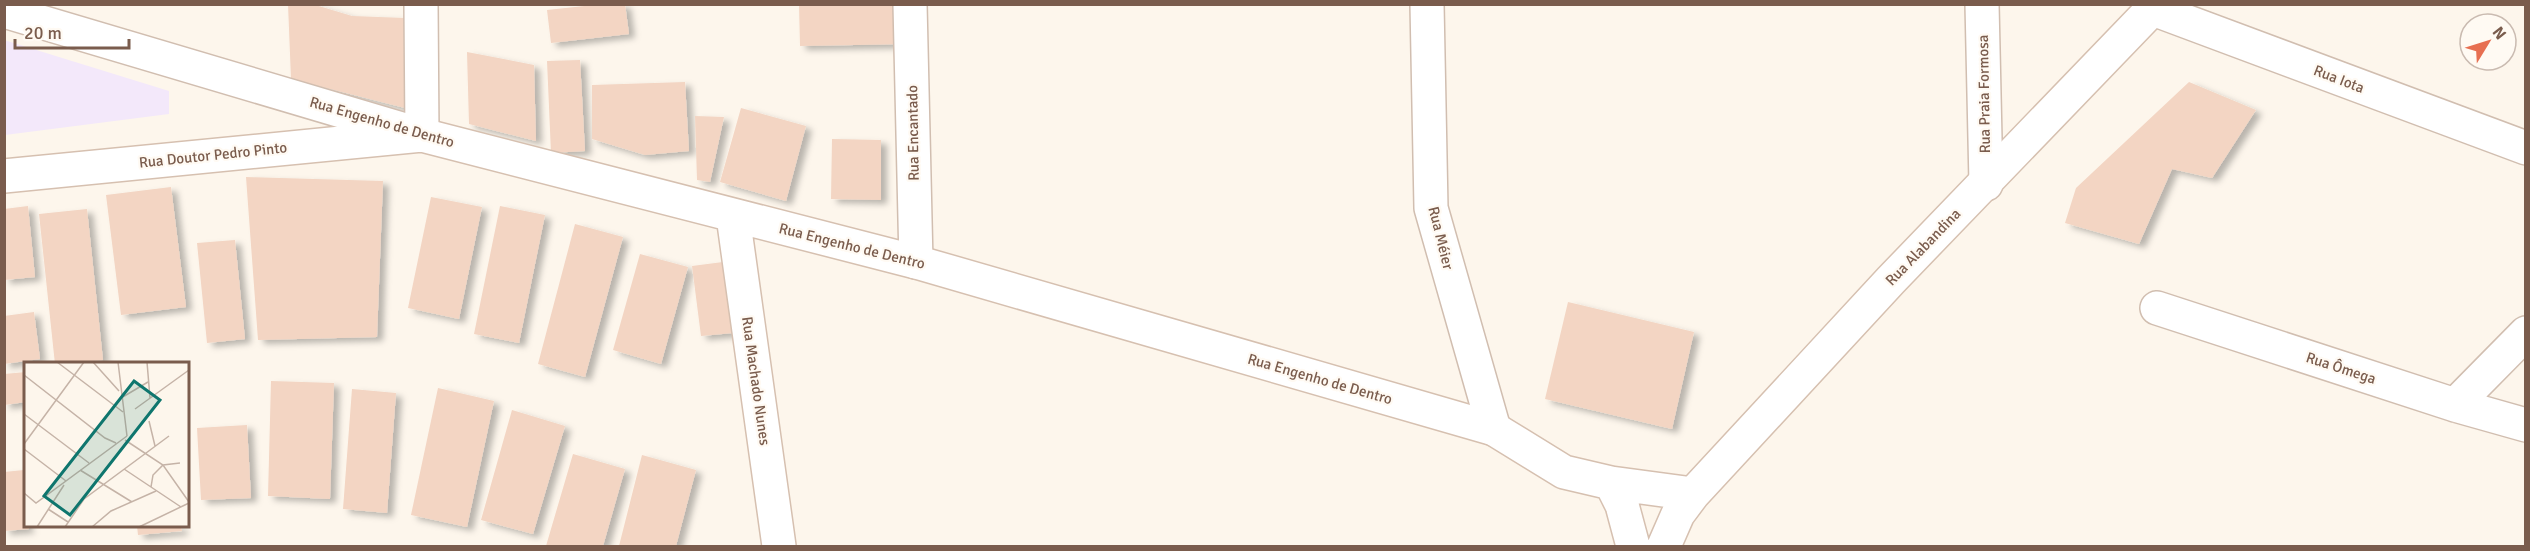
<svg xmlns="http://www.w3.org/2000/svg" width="2530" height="551" viewBox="0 0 2530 551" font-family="Signika,sans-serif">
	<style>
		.education { fill: #f3e8fa }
		.building { fill: #f3d5c3; filter: url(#shadow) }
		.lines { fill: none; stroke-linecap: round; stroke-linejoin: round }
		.street-casing { stroke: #d1beb0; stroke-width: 36 }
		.secondary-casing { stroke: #d6c0b0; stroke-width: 36 }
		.street { stroke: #fff; stroke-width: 33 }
		.secondary { stroke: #fff; stroke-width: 33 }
		.labels { text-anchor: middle; stroke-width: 4.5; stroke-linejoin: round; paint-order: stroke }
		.street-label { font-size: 15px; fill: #7a5c4d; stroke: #fffaf3 }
		.inset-road { fill: none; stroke: #c5b3a7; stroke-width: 1.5 }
		.view { fill: #0f766e; fill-opacity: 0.15; stroke: #0f766e; stroke-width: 3 }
		.inset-edge { fill: none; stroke: #7a5c4d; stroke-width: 3 }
	</style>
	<defs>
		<filter id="shadow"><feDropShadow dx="6" dy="4" stdDeviation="3" flood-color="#0004"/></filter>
	</defs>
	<rect width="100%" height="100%" fill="#fdf6ec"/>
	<!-- education -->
	<path class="education" d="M4,40L169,91V114L5,135Z"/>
	<!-- building -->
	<path class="building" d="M288,4H312L352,16L405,18L409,109L291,79Z
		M603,4H625L629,34L551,43L547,10Z
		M799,4H907L908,44L800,46Z
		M467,52L534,65L536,141L469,124Z
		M580,60L585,151L551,153L547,61Z
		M685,82L689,151L645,155L592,139V85Z
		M2189,82L2256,110L2212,178L2172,169L2139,244L2065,223L2076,188Z
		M741,108L806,126L786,201L720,182Z
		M695,116L724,117L710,182L697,180Z
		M832,139L881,140V200L831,199Z
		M246,177L383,181L377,337L258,340Z
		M171,187L186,307L121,315L106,195Z
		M431,197L482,207L459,319L408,308Z
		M28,206L35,277L4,280V209Z
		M500,206L545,215L519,343L474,334Z
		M87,209L103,360L55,364L39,214Z
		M575,224L623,237L585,377L538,364Z
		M235,240L245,339L207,343L197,243Z
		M640,254L688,267L661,364L613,350Z
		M723,262L733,333L701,336L692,266Z
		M1568,302L1694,332L1672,429L1545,399Z
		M34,312L40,359L4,364V316Z
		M26,372V402L4,405V374Z
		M271,381L334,383L330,499L268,496Z
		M438,388L494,401L467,527L411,515Z
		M352,389L396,393L387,513L343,509Z
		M512,410L565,426L533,534L481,520Z
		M247,425L251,498L201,500L197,428Z
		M573,454L625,469L603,546H546Z
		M642,455L696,470L676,546H619Z
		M24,470L26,526H28L29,529L4,531V472Z
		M137,526H181L182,531L138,535Z"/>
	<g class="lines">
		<!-- street casing -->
		<g class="street-casing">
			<path id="street" d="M910,4L916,262
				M1427,4L1431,208L1494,429
				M1982,4L1986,184
				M2153,9L2526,148
				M4,11L422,135L421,4
				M2157,308L2455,405L2526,425
				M2455,405L2526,333"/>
		</g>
		<!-- secondary casing -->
		<g class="secondary-casing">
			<path id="secondary" d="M4,176L422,135L916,262L1494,429L1564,472L1611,483L1693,494
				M733,216L779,546
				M1611,483L1622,505L1633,546
				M1664,546L1678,514L1693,494L1891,280L2157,4"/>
		</g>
		<!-- street -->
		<use href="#street" class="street"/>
		<!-- secondary -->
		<use href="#secondary" class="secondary"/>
	</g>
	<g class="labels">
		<!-- street labels -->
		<g class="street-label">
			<text transform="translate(2339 79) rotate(21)" y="5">Rua Iota</text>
			<text transform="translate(1984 94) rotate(-91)" y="5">Rua Praia Formosa</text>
			<text transform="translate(382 122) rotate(16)" y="5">Rua Engenho de Dentro</text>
			<text transform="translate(913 133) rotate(-91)" y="5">Rua Encantado</text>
			<text transform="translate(213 155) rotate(-6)" y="5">Rua Doutor Pedro Pinto</text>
			<text transform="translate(1441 238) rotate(76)" y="5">Rua Méier</text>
			<text transform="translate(852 246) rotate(14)" y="5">Rua Engenho de Dentro</text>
			<text transform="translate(1923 247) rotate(-46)" y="5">Rua Alabandina</text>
			<text transform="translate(2341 368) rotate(18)" y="5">Rua Ômega</text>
			<text transform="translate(1320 379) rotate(16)" y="5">Rua Engenho de Dentro</text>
			<text transform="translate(756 381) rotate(82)" y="5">Rua Machado Nunes</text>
		</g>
	</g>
	<!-- overview -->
	<g transform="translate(24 362)">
		<rect width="165" height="165" fill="#fdf6ec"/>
		<path class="inset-road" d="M33,0L99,50M69,0L95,29M94,0L103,74M123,0L126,36M0,13L81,76L92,81M97,36L124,20M111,47L165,8M0,52L65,101M125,59L131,84M101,78L139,103L165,140M0,82L60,0M0,87L42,119M100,107L157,145M56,108L108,140M127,125L129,113L139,103L156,101M0,131L12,141L103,74M24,147L44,160M13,165L40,123M41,165L60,137L145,74M68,165L87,149L132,129M115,165L165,141"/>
		<path class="view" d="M110,19L136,38L46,153L20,134Z"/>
		<rect width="165" height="165" class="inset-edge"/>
	</g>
	<!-- border -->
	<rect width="2530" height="551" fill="none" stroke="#7a5c4d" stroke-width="12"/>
	<!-- north arrow -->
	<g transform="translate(2488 42) rotate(52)"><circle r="28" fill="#fffaf3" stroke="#cabbb1" stroke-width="1.5"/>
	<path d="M0-4.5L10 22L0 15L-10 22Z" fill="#e76f51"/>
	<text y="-9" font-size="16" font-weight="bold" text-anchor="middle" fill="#7a5c4d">N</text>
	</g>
	<!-- scale -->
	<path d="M15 39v9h114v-9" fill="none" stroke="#7a5c4d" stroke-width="3"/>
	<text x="24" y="39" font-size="18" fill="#7a5c4d" stroke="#fffaf3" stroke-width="4.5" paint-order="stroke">20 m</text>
</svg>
